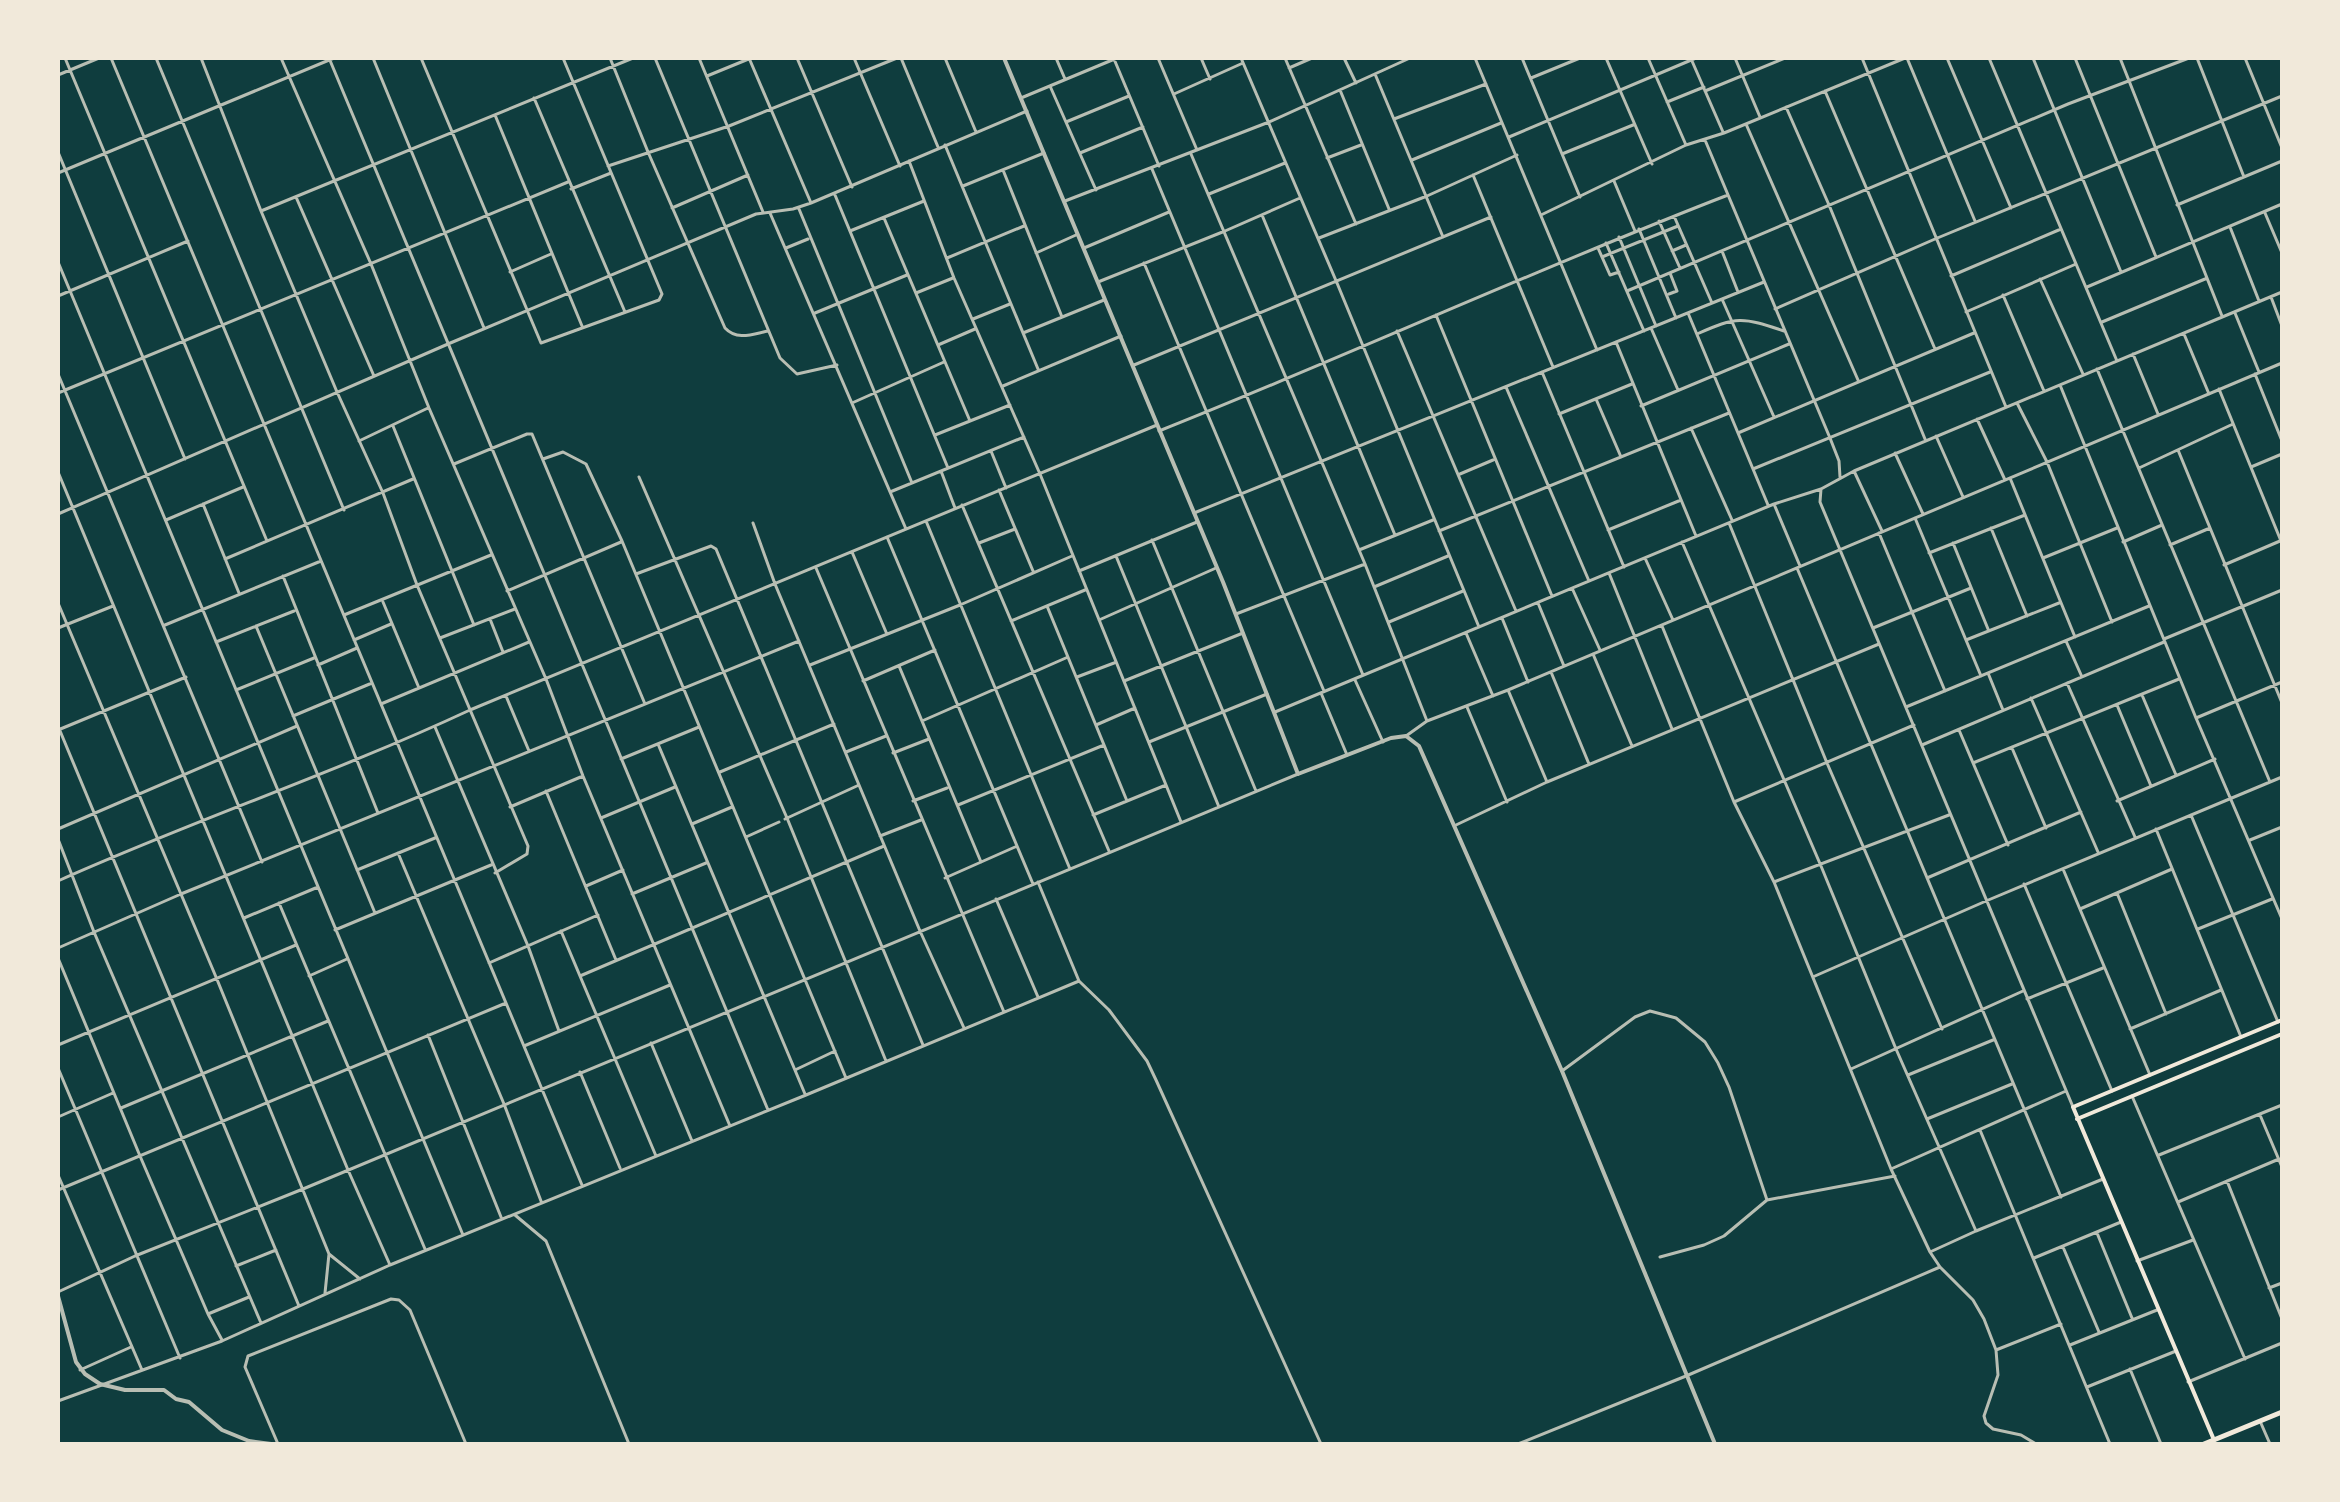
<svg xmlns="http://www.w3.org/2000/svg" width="2340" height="1502" viewBox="0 0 2340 1502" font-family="'Golos Text',sans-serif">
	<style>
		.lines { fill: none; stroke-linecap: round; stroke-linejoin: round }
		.minor { stroke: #b8beb3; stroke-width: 3 }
		.tertiary { stroke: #b8beb3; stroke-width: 4 }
		.secondary { stroke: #f1e9da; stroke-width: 4 }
		.primary { stroke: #f1e9da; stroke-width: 5 }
	</style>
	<rect width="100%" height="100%" fill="#0f3d3e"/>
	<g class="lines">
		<!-- minor -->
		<path class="minor" d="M65,58L267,541
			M111,58L582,1185
			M156,58L344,510
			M201,58L261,211L337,392L383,493L417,585L528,846L527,854L495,873
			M281,58L371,264L429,408L546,679L583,776L730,1126
			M329,58L768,1110
			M373,58L484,328
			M421,58L541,343L659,300L662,294L563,58
			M610,58L648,152L725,328C737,341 753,334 768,331
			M655,58L780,358L797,374L837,365
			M699,58L763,212
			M749,58L811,203
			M797,58L852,187
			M854,58L900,166
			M901,58L938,147
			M945,58L976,132
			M1056,58L1065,79
			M1158,58L1197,150
			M1201,58L1210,79
			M1241,58L1337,283L1479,627
			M1285,58L1356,224
			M1344,58L1356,83
			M1475,58L1597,350
			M1522,58L1580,197
			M1606,58L1652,164
			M1648,58L1686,145
			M1735,58L1760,117
			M1862,58L2006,407
			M1907,58L1975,221
			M1947,58L2011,208
			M1989,58L2117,361
			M2033,58L2121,272
			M2075,58L2156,257
			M2120,58L2222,316
			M2197,58L2244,177
			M2245,58L2282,148
			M1114,59L1159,166
			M1692,61L1723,132
			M1289,68L1312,58
			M1375,74L1443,237
			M58,75L99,58
			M707,76L751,58
			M1531,78L1580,58
			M1050,86L1096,190
			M1340,90L1389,209
			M1705,91L1785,58
			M1825,91L1935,349
			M1174,94L1243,63
			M534,98L625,312
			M1021,98L1117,58
			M1667,102L1704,87
			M1786,107L1829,205L1925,439
			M495,115L582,326
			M1394,119L1486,84
			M1066,122L1129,96
			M1746,124L1858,380
			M1509,137L1696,58
			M1705,140L1830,438L1839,461L1840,477
			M945,145L1038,369
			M58,152L185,459
			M1080,153L1143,127
			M1191,154L1365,564L1427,721
			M1562,154L1633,125
			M1327,158L1361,145
			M1412,160L1501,123
			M909,161L954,278L1040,474L1181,822
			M608,166L729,126L897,58
			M1152,169L1363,675
			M1003,170L1062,317
			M58,173L334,58
			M1473,175L1553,367
			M1614,181L1635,231
			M963,186L1044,153
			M571,189L611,173
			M1209,194L1285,163
			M835,195L948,468
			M296,197L374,376
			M1065,201L1269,122L1410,58
			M2177,205L2282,161
			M672,208L748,175
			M799,209L912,483
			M261,211L633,58
			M770,213L906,529
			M2265,213L2282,253
			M1262,215L1395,535
			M1541,215L1686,145L1724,133L1905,58
			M1674,216L1712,303
			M884,218L970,421
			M1659,221L1680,268
			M2230,227L2259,301
			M1639,229L1676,318
			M850,231L924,201
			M1619,237L1656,326
			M1319,238L1427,196L1517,155
			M1606,243L1644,331
			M786,248L808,239
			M1084,248L1169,212
			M1598,248L1610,275L1619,272
			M1672,251L1686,245
			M1722,251L1738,292
			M1036,253L1076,235
			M1602,257L1678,226
			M947,258L1024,226
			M58,262L463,1235
			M1144,263L1324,691
			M510,272L551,254
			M1951,276L2061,229
			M2040,279L2083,374
			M1098,282L1225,231L1300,198
			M2087,287L2282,204
			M1627,291L2068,104L2189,58
			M916,293L953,278
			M1669,294L1677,291L1670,273
			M2003,295L2044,391
			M58,296L188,241
			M2271,297L2282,326
			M1722,299L1774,417
			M1775,309L1935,239L2282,96
			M1966,312L2076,264
			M815,313L907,275
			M1688,313L1768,505
			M2235,313L2259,372
			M1436,315L1552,596
			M973,319L1010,304
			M2102,322L2205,279
			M1651,328L1678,390
			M1397,331L1516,611
			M1023,333L1104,300
			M1697,334C1737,316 1742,317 1784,331
			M2184,334L2209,394
			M1616,342L1696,536
			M938,345L975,329
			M2133,354L2158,414
			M1134,365L1491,217
			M2097,369L2270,782
			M1542,372L1624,567
			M58,374L262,862
			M2255,374L2282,441
			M2060,385L2196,718L2282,919
			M1003,386L1121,336
			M1506,387L1589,581
			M2219,389L2281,541
			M58,393L568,182
			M1596,399L1621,457
			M852,403L944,362
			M2017,403L2047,462L2112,622
			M1641,406L1789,344
			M1559,414L1632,384
			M1977,419L2005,480
			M393,426L474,625
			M1691,428L1732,520
			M1159,431C1350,355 1536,269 1728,195
			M1738,433L1974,333
			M935,435L1010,405
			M1936,436L1963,497
			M359,441L428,408
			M2178,450L2282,703
			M991,451L1006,488
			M1895,453L1923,514
			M543,459L563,452L586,464L622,541L846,1078
			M454,464L527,434H532L645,704
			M2251,467L2282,454
			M2139,468L2233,424
			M1753,469L1990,372
			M941,471L955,508
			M1854,471L1882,531
			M58,472L348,1170L390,1265
			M1460,474L1493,460
			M639,477L787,818L886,1061
			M2010,478L2075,637
			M1821,489L1820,502L2073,1107
			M999,490L1033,571
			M890,492L1024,437
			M203,504L239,593
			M1774,504L1800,566
			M962,505L1109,851
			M1194,513L1764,282
			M58,514L448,344L756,214L793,209L811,203L1027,111
			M1915,518L1981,676
			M166,520L243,487
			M926,521L1070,869
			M753,523L775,584L920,931L964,1028
			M1729,523L1827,763L1942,1029
			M1991,528L2027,616
			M1608,530L1681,500
			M1439,531L1729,413
			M1879,533L1945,691
			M887,537L1033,884
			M1152,540L1256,791
			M1682,542L1821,866L1896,1049L1976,1231
			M2123,542L2162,525
			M979,543L1015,529
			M1953,543L1988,629
			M2170,545L2210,528
			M1359,550L1433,520
			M852,552L886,632
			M1929,553L2025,515
			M1116,556L1219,807
			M1645,558L1673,620
			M2043,558L2117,528
			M225,559L413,479
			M2224,565L2280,541
			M816,568L1004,1012
			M1797,568L2061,1197
			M1079,571L1197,522
			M1609,573L1672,729
			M636,574L711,546L716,549L923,1045
			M283,576L378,813
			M1374,587L1448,556
			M1572,588L1600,650
			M507,591L621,542
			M383,602L419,688
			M58,603L216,977L329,1254L325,1293
			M1538,603L1564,666
			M1047,606L1127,801
			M1236,614L1365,564
			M344,615L491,555
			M1502,618L1528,682
			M490,619L503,652
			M1099,620L1216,568
			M1011,621L1085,590
			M1389,622L1463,591
			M165,625L321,561
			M256,626L375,913
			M1662,626L1734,802L1774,882L1891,1169L1930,1252L1940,1267L1973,1300L1984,1319L1996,1350L1998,1375L1984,1416L1986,1423L1993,1429L2021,1435L2036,1444
			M58,628L113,606
			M1873,628L1971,588
			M1466,633L1493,696
			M440,638L515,609
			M2164,639L2282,590
			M354,640L391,624
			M1966,640L2059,603
			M2066,641L2082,677
			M216,642L294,611
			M1593,654L1632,746
			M318,665L357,648
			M810,665L960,605L1072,556
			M899,666L981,862
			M1551,672L1589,764
			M1988,673L2003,710
			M1077,677L1114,663
			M1355,680L1383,742
			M863,681L935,650
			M1124,681L1243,633
			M2067,683L2135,837
			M236,690L314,658
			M1508,690L1547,782
			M1321,693L1347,755
			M2142,695L2176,775
			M506,696L529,751
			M2031,698L2098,852
			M381,704L529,642
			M2117,705L2151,786
			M1467,707L1507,802
			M1906,707L2149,606
			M1275,712L1774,504L1821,489L1854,471L2282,292
			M293,716L372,683
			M2196,718L2282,682
			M922,721L1068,657
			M1096,725L1135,708
			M58,726L299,1306
			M435,727L528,946L559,1031
			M58,730L186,677
			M1959,730L2008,845
			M1406,736L1427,721L1508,690L2282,363
			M1149,742L1267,694
			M658,744L805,1094
			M1922,745L2164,642
			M2012,748L2046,828
			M846,752L886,736
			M893,753L929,739
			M621,759L699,727
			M1973,763L2179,679
			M720,772L834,724
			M546,791L616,960
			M913,801L947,788
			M2117,801L2215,759
			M1734,802L1914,725
			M958,805L1104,745
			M510,807L583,776
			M1093,815L1166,785
			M2191,815L2278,1022
			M601,818L675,787
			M785,819L859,785
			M692,824L732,807
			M1456,825L1547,782L1879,644
			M58,829L297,726
			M2156,829L2241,1037
			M880,836L921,820
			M746,837L779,822
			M58,839L94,932L261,1323
			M2250,840L2282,827
			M398,853L504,1104L541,1201
			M2063,869L2150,1075
			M357,870L435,838
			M945,878L1015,847
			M1927,878L2081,812
			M58,881C194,820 335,773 470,710L1157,425
			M1038,882L1079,981L1109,1010L1147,1061L1156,1080L1321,1444
			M1774,882L1949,815
			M2024,884L2112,1091
			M586,886L623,870
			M2117,893L2166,1014
			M632,894L706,863
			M996,899L1038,997
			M279,903L425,1249
			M2080,909L2172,869
			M244,918L318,887
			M2198,929L2272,899
			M335,930L491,865
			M561,931L656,1156
			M58,948L181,894L799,641
			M58,958L140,1156L208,1314L222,1340
			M489,963L598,915
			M309,976L347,959
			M580,976L884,846
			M1815,976L1986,901L2282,777
			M2027,999L2103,968
			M2130,1029L2221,990
			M428,1035L501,1217
			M651,1043L692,1141
			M58,1045L296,945
			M524,1046L670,985
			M58,1068L180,1358
			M1851,1069L2023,991
			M795,1070L835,1051
			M1562,1071L1635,1017L1650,1011L1676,1018L1705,1042L1718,1063L1729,1087L1767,1200
			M580,1072L620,1168
			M1908,1075L1993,1040
			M2132,1096L2245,1359
			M121,1108L328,1021
			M2260,1115L2282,1167
			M58,1117L113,1093
			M1927,1119L2012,1084
			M1980,1130L2110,1444
			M2159,1155L2282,1105
			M1891,1169L2066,1091
			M58,1175L142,1370
			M2227,1181L2282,1319
			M58,1190L506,1003
			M2178,1202L2279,1159
			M515,1215L546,1241L629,1444
			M2097,1233L2132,1318
			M2063,1247L2099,1332
			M1930,1252L1976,1231L2103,1179
			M329,1254L360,1279
			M1660,1257L1704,1245L1724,1236L1767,1200L1895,1176
			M2034,1258L2121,1222
			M2137,1261L2193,1240
			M236,1266L276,1250
			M2269,1288L2282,1283
			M58,1292L135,1256L303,1189L1298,774
			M208,1314L249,1297
			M2070,1345L2157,1310
			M1996,1350L2061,1324
			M2130,1369L2161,1444
			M80,1370L131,1347
			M2188,1382L2282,1343
			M2087,1387L2176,1351
			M58,1401L222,1341L390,1265L806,1095L1079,981
			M2260,1421L2270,1444
			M278,1444L245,1367L248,1356L391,1299L399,1300L410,1310L466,1444
			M1518,1444L1686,1376L1940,1267"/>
		<!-- tertiary -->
		<path class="tertiary" d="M1004,58L1223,582L1298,774L1391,738L1406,736L1419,746L1562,1071L1715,1444
			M58,1296L76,1362L85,1374L100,1384L125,1390H164L176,1399L189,1402L222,1430L249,1441L271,1444"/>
		<!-- secondary -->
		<path class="secondary" d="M2077,1119L2282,1034
			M2214,1440L2073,1107L2282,1020"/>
		<!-- primary -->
		<path class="primary" d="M2204,1444L2282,1412"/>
	</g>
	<!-- border -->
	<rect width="2340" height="1502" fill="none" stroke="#f1e9da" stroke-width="120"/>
</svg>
